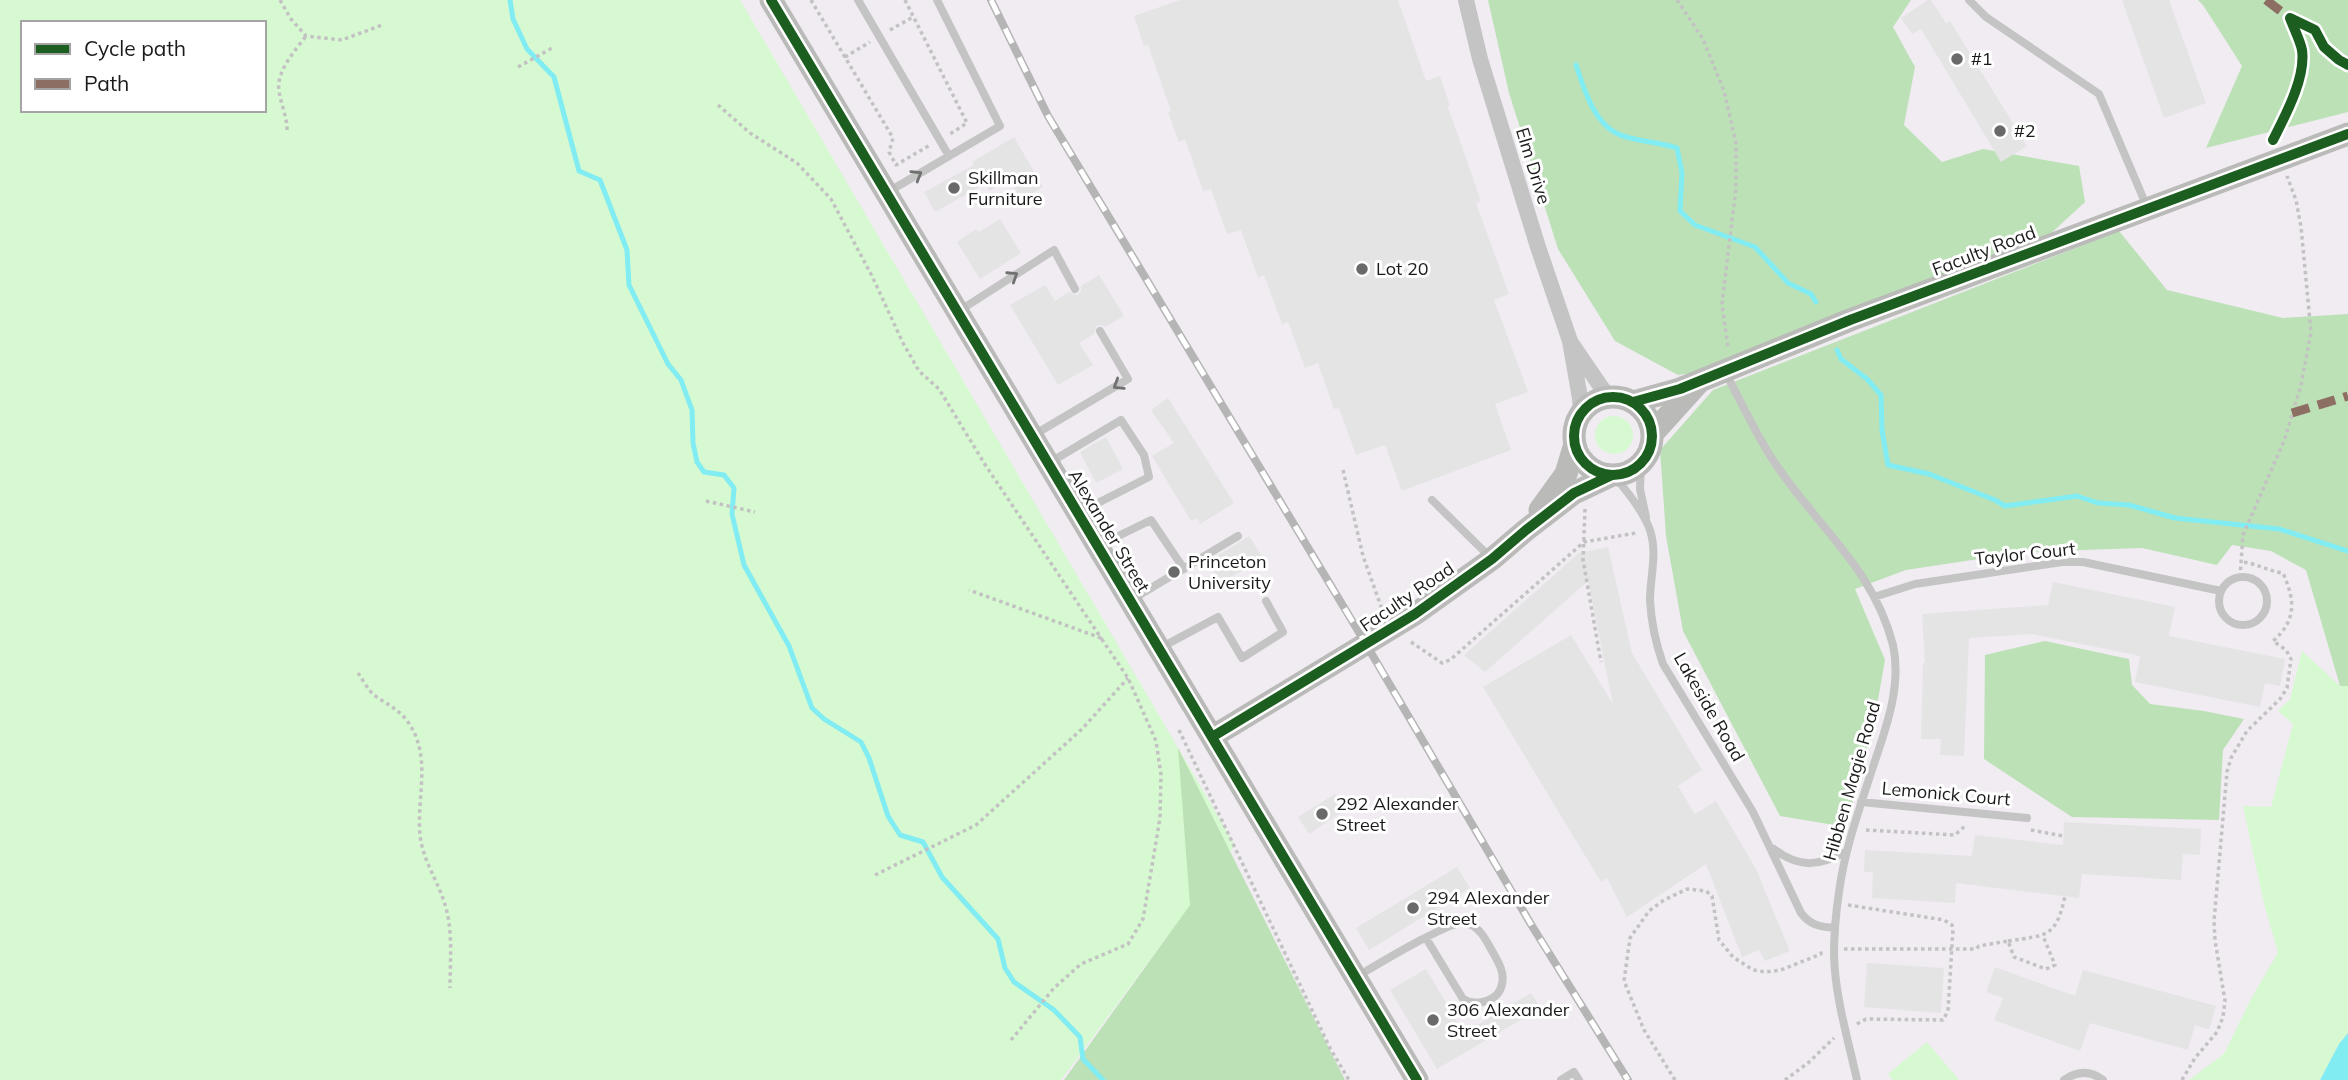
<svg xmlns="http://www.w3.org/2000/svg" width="2348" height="1080" viewBox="0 0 2348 1080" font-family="Mulish,sans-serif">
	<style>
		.built { fill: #f0ecf2; fill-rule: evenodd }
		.green { fill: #d7f9d1; fill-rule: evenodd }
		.forest { fill: #bde1b7 }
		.water { fill: #81ecf2 }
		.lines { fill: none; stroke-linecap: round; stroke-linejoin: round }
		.stream { stroke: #81ecf2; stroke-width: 5 }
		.building { fill: #e4e4e5 }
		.path { stroke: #c3c2c3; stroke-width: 3.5; stroke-dasharray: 3.5 3.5; stroke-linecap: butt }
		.lane { stroke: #c4c4c4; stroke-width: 8 }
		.street { stroke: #c4c4c4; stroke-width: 16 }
		.secondary { stroke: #babab9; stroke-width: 23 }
		.rail-casing { stroke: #b6b5b6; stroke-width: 8 }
		.rail { stroke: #fff; stroke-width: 5; stroke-dasharray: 16; stroke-linecap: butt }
		.quiet { stroke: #8d6e63; stroke-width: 9; stroke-dasharray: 18 9; stroke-linecap: butt }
		.cycleway-casing { stroke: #fff; stroke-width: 15 }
		.cycleway { stroke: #1b5e20; stroke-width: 10 }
		.oneway { stroke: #707070 }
		.poi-dot { fill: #6a696a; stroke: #fff; stroke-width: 2.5 }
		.labels { text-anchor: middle; stroke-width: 6; stroke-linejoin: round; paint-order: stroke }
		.poi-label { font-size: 18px; fill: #1b1b1c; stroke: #fff; text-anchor: start }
		.street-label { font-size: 18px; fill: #1b1b1c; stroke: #fff }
	</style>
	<rect width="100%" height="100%" fill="#fcfbfc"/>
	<!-- built -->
	<path class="built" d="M0,0H2348V1033L2339,1044L2320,1080H0ZM23,23H264V110H23Z"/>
	<!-- green -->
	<path class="green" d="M0,0H740L1235,845L1061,1080H0ZM23,23H264V110H23Z
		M1595 435a19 19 0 1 1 38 0a19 19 0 1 1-38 0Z
		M2302,651L2340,686H2348V1033L2339,1044L2320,1080H2189L2224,1054L2250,1001L2278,952L2265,908L2243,806L2271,807L2293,724L2278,711L2290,699Z
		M1927,1042L1959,1080H1893L1888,1074Z"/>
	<!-- forest -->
	<path class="forest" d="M1488,0H1911L1893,27L1915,67L1904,125L1942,162L1983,149L2079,166L2085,202L2046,238L1701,372L1678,375L1615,341L1558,249L1509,93Z
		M2198,0H2348V112L2206,148L2242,66L2203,5Z
		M2119,231L2167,290L2283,318L2348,314V686H2340L2306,570L2271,551L2232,545L2217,565L2142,548L2025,552L1906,570L1855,589L1885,660L1873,728L1846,827L1780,816L1683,631L1666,536L1660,450L1713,390Z
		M2045,641L2129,659L2132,685L2150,704L2204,711L2244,719L2223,750L2219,820L2072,817L1984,759L1985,655Z
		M1178,748L1345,1080H1064L1190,905Z"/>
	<!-- water -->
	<path class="water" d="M2348,1033V1080H2320L2339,1044Z"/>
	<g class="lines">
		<!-- stream -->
		<path class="stream" d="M510,0L513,19L527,49L554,77L579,171L600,180L627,250L629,285L668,364L681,380L692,410L693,443L697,462L704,472L724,475L734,488L732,514L744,565L789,646L812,708L824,719L861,742L869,758L888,816L900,835L923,842L942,877L998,939L1005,968L1014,982L1054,1010L1080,1037L1083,1059L1103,1080
			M1576,65C1584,90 1595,127 1623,136C1641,142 1659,142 1677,148L1682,173L1680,211L1695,225L1755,247L1788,283L1811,294L1816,302
			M1837,350L1841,359L1867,379L1881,395L1882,430L1888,465L1929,474L1995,500L2005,506L2077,496L2098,503L2129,505L2175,518L2279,529L2348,551"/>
	</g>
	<!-- building -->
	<path class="building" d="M1180,0H1398L1426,81L1440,76L1450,106L1448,107L1481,201L1476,203L1509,294L1494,300L1528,392L1495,404L1511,450L1402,491L1385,445L1356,455L1339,408L1334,409L1318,363L1305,368L1288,322L1282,324L1264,275L1258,278L1241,230L1227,234L1211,189L1203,191L1185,139L1179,142L1168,112L1171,111L1148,45L1144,46L1134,16Z
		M1928,0H1931L1946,23L1950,21L2027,146L2001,162L1921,29L1912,34L1901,18Z
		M2122,0H2169L2206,103L2164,118Z
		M1014,137L1043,187L1021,200L1009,179L989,191L985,184L935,212L924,192L974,165L972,162Z
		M1000,219L1021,253L980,279L957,242L976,229L979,232Z
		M1099,275L1124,316L1105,327L1101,325L1096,326L1094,334L1079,343L1093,365L1058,385L1010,305L1045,285L1055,301L1069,292L1077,295L1081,292V286Z
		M1168,398L1234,503L1200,524L1197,518L1191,521L1152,456L1174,443L1151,410Z
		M1106,437L1123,469L1096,483L1080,452Z
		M1249,536L1263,558L1221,583L1208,562Z
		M1608,547L1632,653L1702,770L1678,786L1695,814L1716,801L1756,869L1790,951L1765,961L1759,950L1742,957L1706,864L1627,917L1607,878L1601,882L1483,687L1571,635L1613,704L1588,581L1485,672L1464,655L1579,553Z
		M2053,582L2175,607L2169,636L2285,659L2280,686L2265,683L2260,707L2135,682L2140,656L2032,634L1969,638L1964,756L1940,755L1941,739H1921L1923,663H1925L1922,614L2048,605Z
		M1335,794L1345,810L1309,834L1298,817Z
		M2064,822L2201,829L2200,855L2183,854L2181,880L2082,874L2079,898L1956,883L1955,903L1872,898L1873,872H1864L1865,850L1972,856L1975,835L2063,845Z
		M1457,867L1470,888L1369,950L1356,928Z
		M1867,963L1944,968L1941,1013L1864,1007Z
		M1995,967L2075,996L2083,970L2216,1006L2209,1030L2195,1025L2188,1050L2090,1023L2080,1051L1994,1020L2003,998L1986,992Z
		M1426,969L1464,1033L1531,993L1541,1008L1437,1069L1390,990Z"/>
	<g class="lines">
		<!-- path -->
		<path class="path" d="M280,0L291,19L306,36L342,40L382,25
			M811,0L893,138L889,152L896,165L930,145
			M905,0L967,123L950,134
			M1677,0L1703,39L1724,91L1736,143V188L1722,304L1728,348
			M890,30L913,17
			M845,57L870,42
			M518,67L554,47
			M718,105L750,133L797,163L831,199L872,276L903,343L919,371L939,389L986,466L1101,638L969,590
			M287,130C287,116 281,105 279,91C276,71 295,51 306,36
			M1343,470L1363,556L1383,612
			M706,501L755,512
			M1585,509L1583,560L1601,662
			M2240,577L2243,535L2284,441L2301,385L2311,332L2301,227L2296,200L2287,176
			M1411,642L1442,663L1450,660L1584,542L1636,533
			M358,673C363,680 368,690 374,695C386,704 399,709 408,722C434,759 414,802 421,842C426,866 440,885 446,908C453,934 450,962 450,988
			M1179,730L1330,1048L1349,1080
			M1866,830L1955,835L1966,825
			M2031,830L2063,836
			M875,875L976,825L1082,729L1128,678
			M1848,905L1944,920L1952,925L1953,929L1948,1011L1943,1020L1866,1019L1855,1025
			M2008,941C2047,935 2056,938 2065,896
			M1844,949H1976L1979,946L2008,941L2014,957L2046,969L2055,965L2043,936
			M1011,1040L1054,988L1081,964L1128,944L1143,919L1160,818L1161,775L1156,741L1128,678L1101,638
			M1675,1080L1644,1030L1624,981L1630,938L1649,911L1664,900L1687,889L1706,891L1712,896L1719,940L1733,957L1753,970L1766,972L1781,970L1821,954V951
			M1785,1080L1808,1063L1834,1038
			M2182,1080L2195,1058L2217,1032L2223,1017L2225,1001L2215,940L2214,921L2227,772L2231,758L2247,731L2280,699L2287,688L2291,659L2286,650L2273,641C2297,620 2295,600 2283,573C2267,571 2257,563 2241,562"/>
		<!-- lane -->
		<path class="lane" d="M858,0L949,156
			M1969,0L1986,17L2099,94L2147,207
			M888,192L1000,126L937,0
			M959,311L1054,250L1075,289
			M1725,372C1741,401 1755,433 1773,460C1815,525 1873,567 1893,645C1903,690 1882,738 1869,779C1857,816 1844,853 1839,892C1836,912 1834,934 1834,955C1835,997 1848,1039 1857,1080
			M1032,436L1128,379L1100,331
			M1049,463L1121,420L1144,455L1149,477L1080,512
			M1641,463L1640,489L1646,517
			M1614,476C1627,491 1640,507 1648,525C1659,550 1650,575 1650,600C1651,621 1656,644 1663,664L1753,812L1801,913C1810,925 1820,927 1835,928
			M1432,500L1490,557
			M1100,545L1151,520L1184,569
			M2219 601a24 24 0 1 1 48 0a24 24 0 1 1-48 0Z
			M1874,597L1915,584L2062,562H2083L2221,591
			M1131,600L1238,536
			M1162,647L1218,617L1242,658L1283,632L1266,601
			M1861,802L2027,818
			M1774,849C1799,869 1820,866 1847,851
			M1358,976C1375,966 1450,920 1465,923C1478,925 1485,938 1491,949C1497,960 1505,971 1502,984C1499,1001 1477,1007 1463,999L1426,938
			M1561,1080L1574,1072L1579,1080
			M2064,1080C2077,1071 2090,1070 2103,1080"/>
		<!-- street -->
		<path class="street" d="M1466,0L1480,59L1538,247L1570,341L1580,398L1581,414
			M1571,343L1608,397"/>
		<!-- secondary -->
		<path class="secondary" d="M771,0C985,361 1202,720 1417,1080
			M1574 436a39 39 0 1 1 78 0a39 39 0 1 1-78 0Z
			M1633,402L1680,389L1850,320L2348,134
			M1652,434L1699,382
			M1540,510L1566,474L1575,444
			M1212,737L1415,614L1492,559L1526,530L1574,493L1612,475"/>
		<!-- rail casing -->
		<g class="rail-casing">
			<path id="rail" d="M991,0L1048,116L1357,629L1532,926L1628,1080"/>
		</g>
		<!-- rail -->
		<use href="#rail" class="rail"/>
		<!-- quiet -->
		<path class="quiet" d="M2266,0L2290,18
			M2292,413L2348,396"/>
		<!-- cycleway casing -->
		<g class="cycleway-casing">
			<path id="cycleway" d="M771,0C985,361 1202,720 1417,1080
				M2273,140C2285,116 2306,78 2302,50C2300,40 2294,29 2290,18L2315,30L2324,47L2339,60L2348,65
				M1574 436a39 39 0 1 1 78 0a39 39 0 1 1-78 0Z
				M1633,402L1680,389L1850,320L2348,134
				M1212,737L1415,614L1492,559L1526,530L1574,493L1612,475"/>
		</g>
		<!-- cycleway -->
		<use href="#cycleway" class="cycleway"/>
	</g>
	<!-- one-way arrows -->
	<defs><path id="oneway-chevron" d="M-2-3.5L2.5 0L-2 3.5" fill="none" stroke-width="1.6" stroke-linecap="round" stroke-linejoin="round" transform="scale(1.75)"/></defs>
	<g class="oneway">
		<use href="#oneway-chevron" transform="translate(917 175) rotate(-31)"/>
		<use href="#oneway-chevron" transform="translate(1013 276) rotate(-33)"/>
		<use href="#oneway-chevron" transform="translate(1118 385) rotate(148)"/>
	</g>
	<!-- markers -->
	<g class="poi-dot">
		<circle cx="1957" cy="59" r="7"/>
		<circle cx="2000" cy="131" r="7"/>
		<circle cx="954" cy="188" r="7"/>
		<circle cx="1362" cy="269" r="7"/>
		<circle cx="1174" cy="572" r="7"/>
		<circle cx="1322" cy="814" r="7"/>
		<circle cx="1413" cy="908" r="7"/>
		<circle cx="1433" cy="1020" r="7"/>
	</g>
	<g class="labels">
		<!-- poi labels -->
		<g class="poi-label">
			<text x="1971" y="65">#1</text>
			<text x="2014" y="137">#2</text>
			<text x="968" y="184">Skillman<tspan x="968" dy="21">Furniture</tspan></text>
			<text x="1376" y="275">Lot 20</text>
			<text x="1188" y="568">Princeton<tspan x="1188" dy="21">University</tspan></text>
			<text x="1336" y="810">292 Alexander<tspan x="1336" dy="21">Street</tspan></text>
			<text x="1427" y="904">294 Alexander<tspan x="1427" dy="21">Street</tspan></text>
			<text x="1447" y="1016">306 Alexander<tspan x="1447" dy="21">Street</tspan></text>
		</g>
		<!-- street labels -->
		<g class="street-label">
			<text transform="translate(1533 166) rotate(73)" y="6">Elm Drive</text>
			<text transform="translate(1984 251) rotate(-21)" y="6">Faculty Road</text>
			<text transform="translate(1109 531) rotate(59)" y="6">Alexander Street</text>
			<text transform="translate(2025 554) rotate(-6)" y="6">Taylor Court</text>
			<text transform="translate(1407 597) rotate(-34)" y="6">Faculty Road</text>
			<text transform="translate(1709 707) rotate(60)" y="6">Lakeside Road</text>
			<text transform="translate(1852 781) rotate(-74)" y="6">Hibben Magie Road</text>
			<text transform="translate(1946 794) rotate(5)" y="6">Lemonick Court</text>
		</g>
	</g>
	<!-- legend -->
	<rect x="21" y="21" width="245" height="91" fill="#ffffff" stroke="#a4a4a4" stroke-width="2"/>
	<rect x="35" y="44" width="35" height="10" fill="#1b5e20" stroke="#a4a4a4" stroke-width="2"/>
	<text x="84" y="56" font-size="21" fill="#1b1b1c">Cycle path</text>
	<rect x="35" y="79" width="35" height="10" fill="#8d6e63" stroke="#a4a4a4" stroke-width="2"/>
	<text x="84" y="91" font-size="21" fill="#1b1b1c">Path</text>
</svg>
